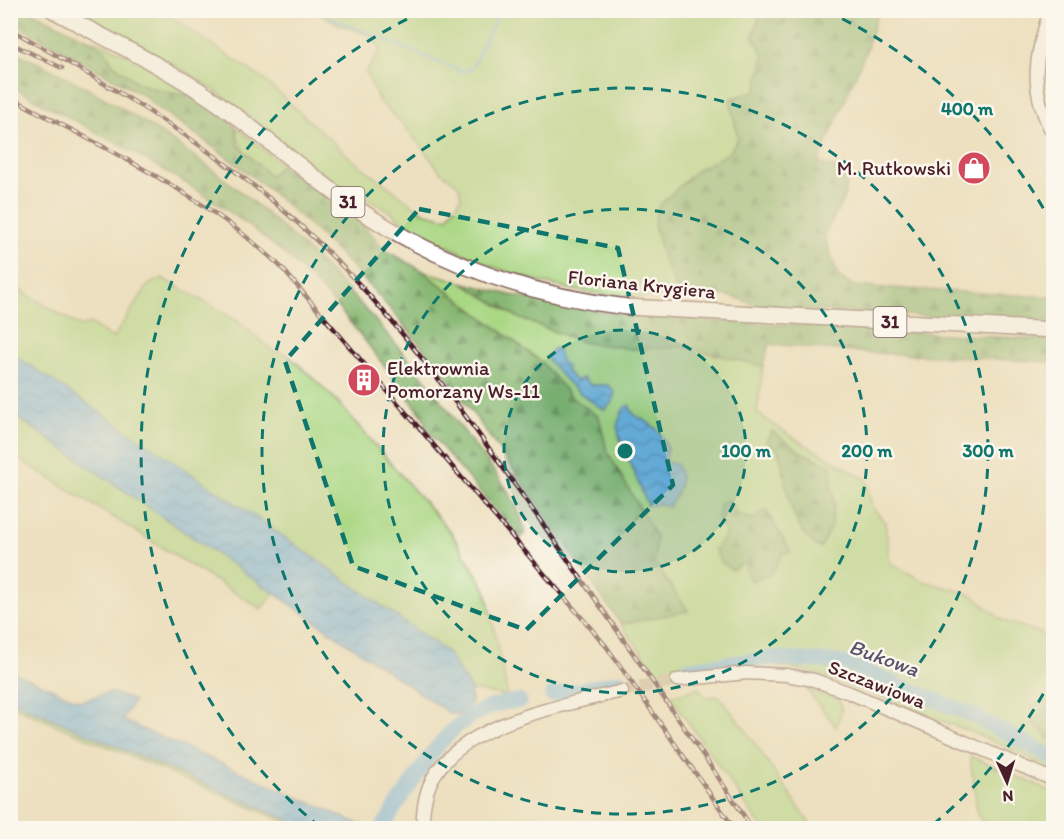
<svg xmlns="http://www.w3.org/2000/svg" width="1064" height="839" viewBox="0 0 1064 839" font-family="Itim,sans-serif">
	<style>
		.grass { fill: #aad784; stroke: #7a7b58; stroke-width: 1.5; fill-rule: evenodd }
		.forest { fill: url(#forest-firs); stroke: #686c4e; stroke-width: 1.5 }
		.wetland { fill: url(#wetland-marsh); stroke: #7a7b58; stroke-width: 1.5 }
		.water { fill: url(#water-waves); stroke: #5d6888; stroke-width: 1.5 }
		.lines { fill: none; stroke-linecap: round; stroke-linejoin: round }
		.stream { stroke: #70b2e5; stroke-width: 2 }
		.canal { stroke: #70b2e5; stroke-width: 8 }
		.river { stroke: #70b2e5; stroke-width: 15 }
		.tertiary-tunnel { stroke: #ccb9a2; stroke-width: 12; stroke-dasharray: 12 6; stroke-linecap: butt }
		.tertiary-casing { stroke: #83635f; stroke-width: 15 }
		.primary-casing { stroke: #83635f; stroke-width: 18 }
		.tertiary { stroke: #fff; stroke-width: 12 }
		.primary { stroke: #fff; stroke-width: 15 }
		.rail-casing { stroke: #4a1f2b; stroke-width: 4.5 }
		.rail { stroke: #fbf7ec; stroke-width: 2; stroke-dasharray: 7; stroke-linecap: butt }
		.marked { fill: none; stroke: #0f766e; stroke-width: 4.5; stroke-dasharray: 12 8; stroke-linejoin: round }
		.ring { fill: none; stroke: #0f766e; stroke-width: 3; stroke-dasharray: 10 8 }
		.labels { text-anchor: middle; stroke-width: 5; stroke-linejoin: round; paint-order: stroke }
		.shield { fill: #fbf7ec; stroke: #7f6065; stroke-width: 1.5 }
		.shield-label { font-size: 18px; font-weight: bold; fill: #4a1f2b }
		.poi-label { font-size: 20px; fill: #4a1f2b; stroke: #fbf7ec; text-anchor: end }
		.street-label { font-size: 20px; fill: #4a1f2b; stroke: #fbf7ec }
		.water-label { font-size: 21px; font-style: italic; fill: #57526c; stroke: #fbf7ec }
		.centre { fill: #0f766e; stroke: #fbf7ec; stroke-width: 3 }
		.ring-label { font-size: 18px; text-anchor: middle; font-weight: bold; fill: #0f766e; stroke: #fbf7ec; stroke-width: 5; stroke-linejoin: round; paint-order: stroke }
	</style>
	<defs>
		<pattern id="forest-firs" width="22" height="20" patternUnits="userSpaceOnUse" patternTransform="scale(1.5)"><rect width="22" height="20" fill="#87b872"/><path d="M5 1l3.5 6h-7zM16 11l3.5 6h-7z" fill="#70955e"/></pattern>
		<pattern id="wetland-marsh" width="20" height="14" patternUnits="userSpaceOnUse" patternTransform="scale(1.5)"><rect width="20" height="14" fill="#aad784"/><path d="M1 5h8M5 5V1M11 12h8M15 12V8" fill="none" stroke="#94b872"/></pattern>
		<pattern id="water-waves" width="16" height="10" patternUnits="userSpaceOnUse" patternTransform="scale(1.5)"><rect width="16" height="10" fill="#70b2e5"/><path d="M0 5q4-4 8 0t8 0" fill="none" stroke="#5e90ba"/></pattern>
	</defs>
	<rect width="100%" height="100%" fill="#fbf7ec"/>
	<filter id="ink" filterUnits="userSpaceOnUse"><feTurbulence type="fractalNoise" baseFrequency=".0167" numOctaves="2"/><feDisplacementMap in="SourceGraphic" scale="12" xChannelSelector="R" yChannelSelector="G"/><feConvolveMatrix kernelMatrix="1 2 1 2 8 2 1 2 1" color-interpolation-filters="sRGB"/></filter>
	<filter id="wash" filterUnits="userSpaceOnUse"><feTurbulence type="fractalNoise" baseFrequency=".008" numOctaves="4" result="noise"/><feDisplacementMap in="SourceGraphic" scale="24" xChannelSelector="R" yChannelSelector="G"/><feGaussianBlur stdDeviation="1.35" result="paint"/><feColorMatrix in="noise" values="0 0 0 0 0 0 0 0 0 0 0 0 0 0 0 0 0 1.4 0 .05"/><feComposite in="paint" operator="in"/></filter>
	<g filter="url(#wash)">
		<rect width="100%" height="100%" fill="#ede0c0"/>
		<!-- grass -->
		<path class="grass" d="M67,11H162L263,79L355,162L423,212L447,218L461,198L459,186L440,171L405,126L379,101L366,72L381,49L368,34L340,25L315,11H761L753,36L764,56L756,91L730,99L738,138L729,153L697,170L659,206L654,224L664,261L680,295C619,302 554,289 496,268C466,256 438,241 408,229C389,202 357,199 332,181C284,146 240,105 189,74C150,50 107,31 67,11Z
			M85,38C125,48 160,75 195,97L162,91L138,83L112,63L104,50Z
			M236,127L282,165L270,176C251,161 239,152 236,127Z
			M421,270L461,282L519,318L632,349L684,347L763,366L757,413L794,438L866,479L872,507L885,522L890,563L921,580L972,595L1002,620L1053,637V699L1032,706L1033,723L1053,741V772L1023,754L974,733L811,672L772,665L723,667L659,677L621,624L688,611L654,562L656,537L607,451L599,417L571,397L541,362ZM629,405L634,415C649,422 663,432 668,449L648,506L635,470ZM772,431L801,452L831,466V487L836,506L786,478ZM766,510L782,554L771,574L716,550L737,514L753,519Z
			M162,278L238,321L273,351L285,353L298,364L336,400L452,534L486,590L508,696L471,690L447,652L253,515L11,353L10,284L81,327L90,323L113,338L148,285Z
			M10,413L275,593L261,609L11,454Z
			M699,688L705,697L719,696L745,729L813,828H762L670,696Z
			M807,690L838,698L842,710L836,727Z
			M970,756L1053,792V828H987L978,816Z"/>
		<!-- forest -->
		<path class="forest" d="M11,11H31L85,38L105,50L112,63L138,83L162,91L195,97L236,127L238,145L270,176L282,165L357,218L385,250L421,270L541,362L571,397L599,417L607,451L656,537L654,562L688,611L621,624C536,505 457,378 356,271C296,208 228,154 156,107L145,96L11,22Z
			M761,11H878L866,51L818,163L845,170C853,191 834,216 824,235L838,276L854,286L1053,297V322L758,308C735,292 707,294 680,295L664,261L654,224L659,206L697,170L729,153L738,138L730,99L756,91L764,56L753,36Z
			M11,50C200,136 348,268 468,437C488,465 520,498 525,533L520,539L423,425L426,422L420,412C384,367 351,318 310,278C225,194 113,143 11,86Z
			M461,282L510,295L629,316L1053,340V362L872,353L769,344L763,366L684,347L632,349L582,342L519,318Z
			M772,431L801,452L831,466C831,502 841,514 820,548C788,529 787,484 779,451L766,441Z
			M728,500L737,514L753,519L766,510L791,552L782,554L771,574L750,581L744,562L732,570L720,561L715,550L726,533L718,519L720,504Z
			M1053,699H1054L1053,741L1033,723L1032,706Z"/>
		<!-- wetland -->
		<path class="wetland" d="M10,701L307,828H300L11,706Z"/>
		<!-- water -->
		<path class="water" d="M554,348L558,350L561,361L567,366L566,371L576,381L583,378L591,385H608L615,392L613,401L605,410C580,396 563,379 546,357Z
			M11,353L253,515L447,652L471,690V704L459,714L449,713L11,413Z
			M629,405L634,415C656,425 671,437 665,462L676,464C686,480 677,493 669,507L660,504L648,506L619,436L617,426L623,409Z
			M11,671L80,701L111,692L134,701L122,720L368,828H307L11,701Z"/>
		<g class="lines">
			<!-- stream -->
			<path class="stream" d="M324,10L329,17L460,71L471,70L500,10"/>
			<!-- canal -->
			<path class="canal" d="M459,702L470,716"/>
			<!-- river -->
			<path class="river" d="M686,669L772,658L846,663L972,715L1054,758
				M552,695L620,681
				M407,790C436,746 461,705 520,701
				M382,828L402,797"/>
		</g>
	</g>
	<g filter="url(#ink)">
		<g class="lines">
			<!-- tertiary-tunnel -->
			<path class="tertiary-tunnel" d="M622,691L677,680"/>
			<!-- tertiary casing -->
			<g class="tertiary-casing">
				<path id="tertiary" d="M1050,10C1035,59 1028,89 1054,136
					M677,680L746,673L786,675L814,680L850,693L1054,780
					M422,828C423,814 424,797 430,784C457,722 565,706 622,691"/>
			</g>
			<!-- primary casing -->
			<g class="primary-casing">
				<path id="primary" d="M53,10C106,39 162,65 212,99C257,130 298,166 342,198C427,259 524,295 627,307L1054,330"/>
			</g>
			<!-- tertiary -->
			<use href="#tertiary" class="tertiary"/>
			<!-- primary -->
			<use href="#primary" class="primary"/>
			<!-- rail casing -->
			<g class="rail-casing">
				<path id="rail" d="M10,29C113,87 213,146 300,225C392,309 463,411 535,513C608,617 682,722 752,828
					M10,43L62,68
					M10,97C103,148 204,193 281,267L606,646L734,828"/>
			</g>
			<!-- rail -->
			<use href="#rail" class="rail"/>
		</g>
	</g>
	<!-- marked area -->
	<path d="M0 0H1064V839H0ZM419,209L618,248L673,485L526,630L353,566L285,361Z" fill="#ede0c0" fill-opacity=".55" fill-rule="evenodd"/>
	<path class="marked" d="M419,209L618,248L673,485L526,630L353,566L285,361Z"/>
	<!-- distance rings -->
	<circle cx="625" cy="451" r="121" fill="#0f766e" fill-opacity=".12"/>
	<g class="ring">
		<circle cx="625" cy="451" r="121"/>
		<circle cx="625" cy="451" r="242"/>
		<circle cx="625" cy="451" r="363"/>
		<path d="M1052 678A484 484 0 0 1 930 827M320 827A484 484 0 0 1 424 11M826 11A484 484 0 0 1 1052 224"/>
	</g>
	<!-- icons -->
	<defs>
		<g id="shop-disc" transform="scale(1.725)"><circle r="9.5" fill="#d1495b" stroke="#fbf7ec"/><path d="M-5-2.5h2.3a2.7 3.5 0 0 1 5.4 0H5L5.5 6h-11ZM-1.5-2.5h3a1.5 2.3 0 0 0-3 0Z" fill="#fff"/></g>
		<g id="building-disc" transform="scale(1.725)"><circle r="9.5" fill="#d1495b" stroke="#fbf7ec"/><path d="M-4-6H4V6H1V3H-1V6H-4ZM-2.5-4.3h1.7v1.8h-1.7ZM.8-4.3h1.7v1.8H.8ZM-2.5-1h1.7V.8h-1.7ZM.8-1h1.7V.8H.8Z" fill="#fff"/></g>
	</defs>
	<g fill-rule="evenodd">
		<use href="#shop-disc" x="974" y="168"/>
		<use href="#building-disc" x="364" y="380"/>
	</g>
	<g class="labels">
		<!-- shield labels -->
		<g class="shield">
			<rect x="331.5" y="187" width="33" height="30" rx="4.5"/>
			<rect x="873.5" y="307" width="33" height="30" rx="4.5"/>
		</g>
		<g class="shield-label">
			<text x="348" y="208">31</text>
			<text x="890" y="328">31</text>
		</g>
		<!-- poi labels -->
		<g class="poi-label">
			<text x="951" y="175">M. Rutkowski</text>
			<text x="387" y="375" text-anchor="start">Elektrownia<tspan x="387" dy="23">Pomorzany Ws-11</tspan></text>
		</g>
		<!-- street labels -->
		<g class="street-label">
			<text transform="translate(642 284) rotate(6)" y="7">Floriana Krygiera</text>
			<text transform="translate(877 684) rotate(21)" y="7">Szczawiowa</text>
		</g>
		<!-- water labels -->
		<g class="water-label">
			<text transform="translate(884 658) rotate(20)" y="7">Bukowa</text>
		</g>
	</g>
	<circle cx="625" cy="451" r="9" class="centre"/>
	<g class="ring-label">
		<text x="967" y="115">400 m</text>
		<text x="746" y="457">100 m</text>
		<text x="867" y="457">200 m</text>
		<text x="988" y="457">300 m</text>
	</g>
	<!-- margin -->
	<rect width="1064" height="839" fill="none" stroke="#fbf7ec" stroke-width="36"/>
	<!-- north arrow -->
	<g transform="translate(1007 782) rotate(176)" stroke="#fbf7ec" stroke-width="4.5" paint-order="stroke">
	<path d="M0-4.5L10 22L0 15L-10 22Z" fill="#4a1f2b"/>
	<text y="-9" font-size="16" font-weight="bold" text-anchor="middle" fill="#4a1f2b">N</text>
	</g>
</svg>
